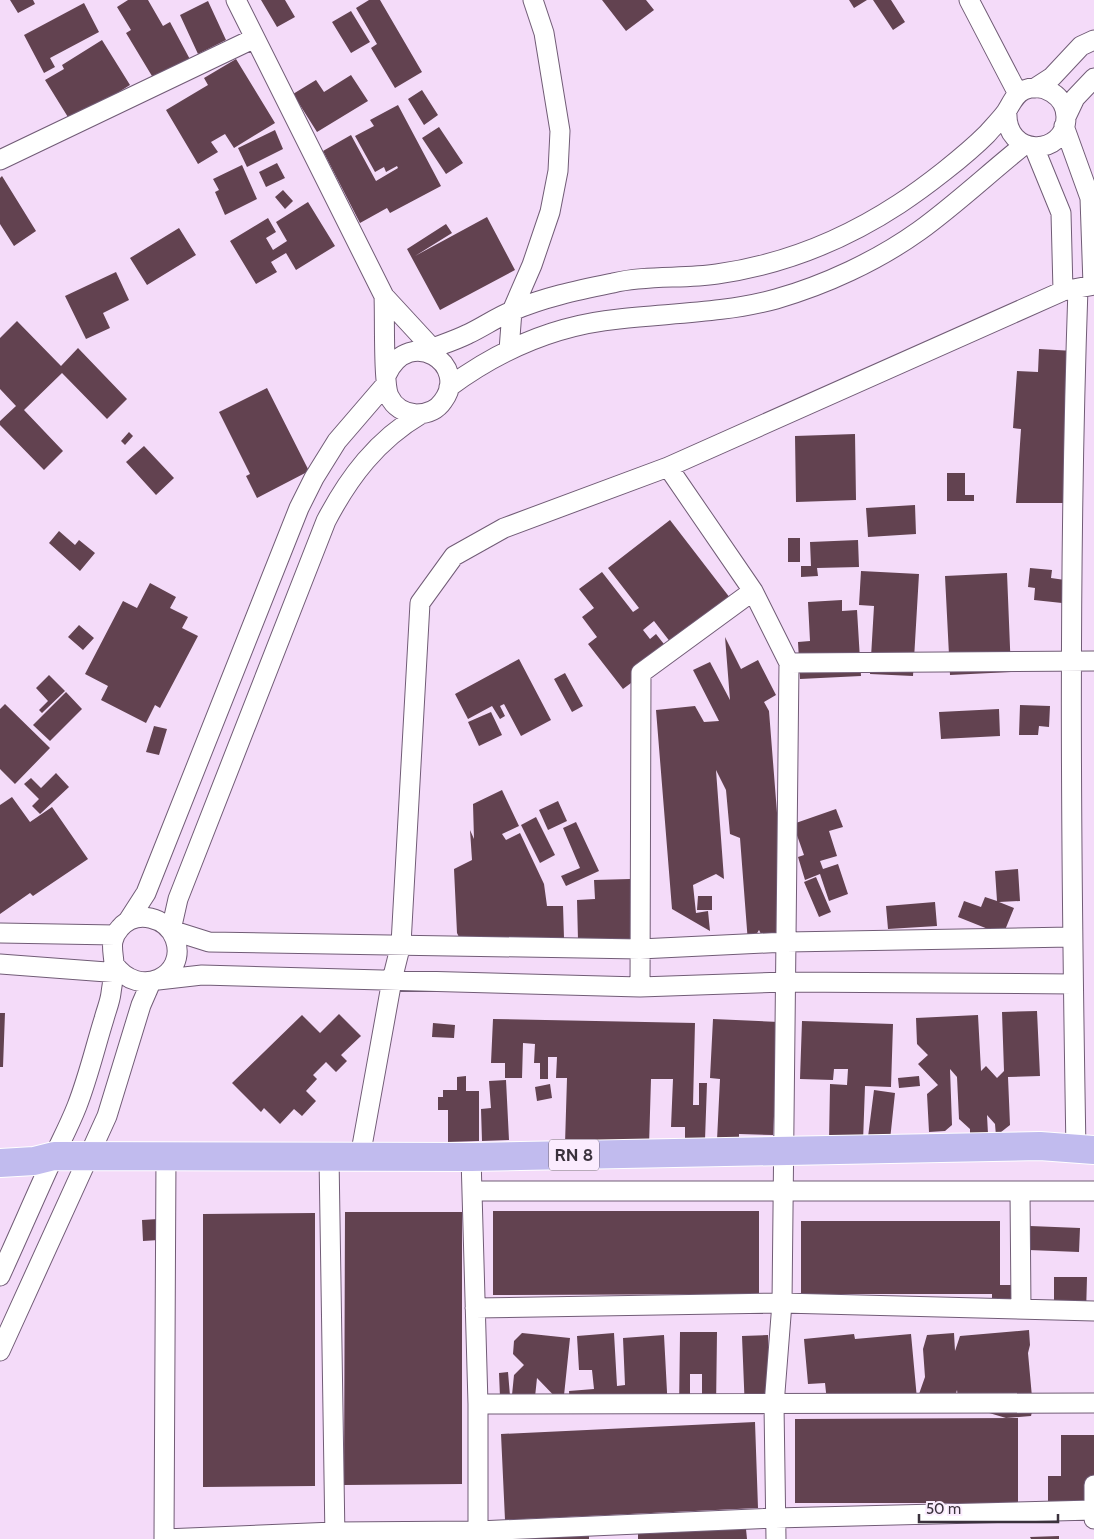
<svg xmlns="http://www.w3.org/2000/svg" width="1094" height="1539" viewBox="0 0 1094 1539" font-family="Cabin,sans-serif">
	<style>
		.building { fill: #624250 }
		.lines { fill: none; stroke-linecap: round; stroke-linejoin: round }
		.minor-casing { stroke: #715c76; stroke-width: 21 }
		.primary-casing { stroke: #fff; stroke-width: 30 }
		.minor { stroke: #fff; stroke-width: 19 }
		.primary { stroke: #c1bbee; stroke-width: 28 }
		.labels { text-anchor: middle; stroke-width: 5; stroke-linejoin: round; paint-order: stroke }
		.shield { fill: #fbecfe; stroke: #746976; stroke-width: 1 }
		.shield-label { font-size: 18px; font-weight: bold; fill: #3a313c }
	</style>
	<rect width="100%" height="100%" fill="#f4dbf9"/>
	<!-- building -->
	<path class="building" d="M10,0H33L35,4L18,13Z
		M128,0H148L163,26L170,22L193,65L158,86L126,33L131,30L117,7Z
		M261,0H285L295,17L277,27Z
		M369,0H380L422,72L395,88L371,48L377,44L356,8Z
		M602,0H646L654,10L626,31Z
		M849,0H867L854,8Z
		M873,0H891L905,22L893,30Z
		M208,1L226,40L198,54L180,15Z
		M84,3L99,32L50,58L55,67L44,73L24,35Z
		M351,11L370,42L351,53L332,22Z
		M102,40L130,85L71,122L45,80L64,69L62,65Z
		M236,59L275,123L234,148L225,134L211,142L218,152L198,164L166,110L208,85L204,78Z
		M351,75L368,101L317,132L293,94L316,80L324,92Z
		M422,90L438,115L424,125L408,99Z
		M398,105L441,186L390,213L387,208L360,223L323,151L351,135L376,181L398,168L397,166L386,172L384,167L375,172L355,136L374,126L370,120Z
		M439,127L463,163L446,174L422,138Z
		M275,130L283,149L247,167L238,148Z
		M277,163L285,178L266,187L259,172Z
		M242,165L257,199L225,215L215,192L219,190L213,179Z
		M2,176L36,231L14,246L0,224V178Z
		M283,190L293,201L285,209L275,197Z
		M308,202L335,246L296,270L286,253L271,262L277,272L256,284L230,241L268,218L276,232L266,238L273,250L287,241L276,222Z
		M487,217L515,270L440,310L407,249L446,224L452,233L415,256Z
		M179,228L196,255L147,285L130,258Z
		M116,272L129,300L103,313L110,328L86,339L65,296Z
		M17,321L61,366L78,348L127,399L107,419L62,373L24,410L63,451L44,470L0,425V421L16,406L0,389V338Z
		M1039,349L1074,351L1065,503H1016L1021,429L1013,428L1017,371L1038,372Z
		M267,388L309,471L257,498L246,476L250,474L219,412Z
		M129,432L133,436L125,445L121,441Z
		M855,434L856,500L796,502L795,436Z
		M144,446L174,478L156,495L126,462Z
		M947,473H965V495H974V501H947Z
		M915,505L916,534L868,537L866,508Z
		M670,520L737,607L678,652L654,621L643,630L650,639L656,634L671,653L623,689L588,644L597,637L582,617L594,608L579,589L602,572L633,612L639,608L608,568Z
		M59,531L75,545L79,540L95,553L80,571L49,543Z
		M788,538H800V562H788Z
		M858,540L859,567L817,568L818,576L801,577V566H811L810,542Z
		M1030,568L1052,570L1051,578L1065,580L1062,603L1034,600L1035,588L1028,587Z
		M861,571L919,574L913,676L870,674L874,606L859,605Z
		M1007,573L1011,672L950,675L945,576Z
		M150,583L176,597L170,608L188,617L182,628L198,636L160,708L155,705L146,723L101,700L108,686L85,674L123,601L137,608Z
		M842,600V611L857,610L861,676L800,679L798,642L810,641L808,602Z
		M79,625L94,638L83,650L68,637Z
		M725,637L741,669L758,660L776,695L764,702L769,711L787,940L765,942L759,930L751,943H748L740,838L730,834L726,790L716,770L724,879L716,874L693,885L696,913L708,911L710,931L672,909L656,710L695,706L704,722L719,721L693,670L710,662L730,700Z
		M519,659L551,720L521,736L504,704L500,706L505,716L500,719L492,706L468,719L455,694Z
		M565,673L583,706L572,712L554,679Z
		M49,675L65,691L42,713L39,710L48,701L36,688Z
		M66,692L82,709L50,741L33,725Z
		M5,704L50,748L15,784L0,769V709Z
		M1020,705L1050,706L1049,727L1039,726L1038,735H1019Z
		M999,709L1000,736L941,739L939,712Z
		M491,712L502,735L479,746L468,722Z
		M154,726L167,729L159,755L146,752Z
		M56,773L69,787L40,814L32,806L39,799L24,784L31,778L41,788Z
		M502,790L519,826L502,834L506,840L520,833L544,884L547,906H563L564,938L560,940L463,945L457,933L454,869L472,860L470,830L474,839L473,804Z
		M12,797L30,822L52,807L88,859L33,896L30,893L0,914V805Z
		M558,801L567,821L548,830L539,810Z
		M836,809L843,827L829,831L837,856L820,861L823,869L838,864L848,894L829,901L820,874L805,880L798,857L804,855L793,824Z
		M536,817L555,855L540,863L521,825Z
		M576,822L599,871L566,886L561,876L580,868L563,828Z
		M1018,869L1020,901L999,902L1014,908L1003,935L958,917L964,901L981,907L985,897L997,901L995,871Z
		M816,877L831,912L819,917L804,882Z
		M630,879L631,939L578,940L577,900L595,899L594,880Z
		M698,896H712V910H697Z
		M935,902L937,926L888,929L886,906Z
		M1037,1011L1040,1076L1008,1077L1010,1125L996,1136L995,1124L987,1115L988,1134L970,1135V1129L959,1119L957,1077L950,1069L952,1125L945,1131L929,1132L927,1094L938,1085L918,1064L928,1055L917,1044L916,1018L978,1015L981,1071L986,1066L997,1078L1004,1071L1002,1012Z
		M0,1013H5L3,1067H0Z
		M339,1014L361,1036L341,1055L347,1061L336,1072L326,1062L313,1075L317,1079L306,1091L316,1101L302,1116L294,1109L280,1124L264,1108L261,1112L232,1083L302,1015L320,1033Z
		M493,1019L695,1023L693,1105H699V1083H707L705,1140H685V1127H671L673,1079H651L649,1146L565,1144L567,1078H556L557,1057H548V1079H540V1063H534L535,1044L523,1043L522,1078H505V1063H491Z
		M713,1019L779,1022L773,1135L739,1134V1141L717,1140L720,1079L710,1078Z
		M802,1021L893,1024L891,1087L865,1086L863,1142L829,1141L830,1084L847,1085L848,1069H834L833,1080L800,1079Z
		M433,1023L455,1025L454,1038L432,1037Z
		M466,1076V1091H479V1141L448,1142V1110H438V1097H443V1090H457V1077Z
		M919,1076L920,1086L899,1088L898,1078Z
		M506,1080L509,1140L482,1141L481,1109L491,1108L489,1081Z
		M550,1084L552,1098L537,1101L535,1087Z
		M874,1090L895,1093L890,1140L868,1137Z
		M493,1211H759V1294L493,1295Z
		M345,1212H462V1484L344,1485Z
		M315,1213V1486L203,1487V1214Z
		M158,1219L159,1240L143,1241L142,1220Z
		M801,1221H1000V1285H1017V1315H992V1294H801Z
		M1030,1226L1080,1228L1079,1252L1029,1250Z
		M1054,1277H1087L1086,1314H1054Z
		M1029,1330L1030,1345L1028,1353L1033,1408L1031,1416L1006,1418L959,1404L957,1390L951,1409L919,1394L925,1377L923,1349L927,1335L954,1333L955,1351L960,1336Z
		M680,1332H717L716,1409H702V1374H690V1411H679Z
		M522,1333L570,1338L563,1405L537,1378L535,1397L512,1395L514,1375L524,1365L513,1354L514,1341Z
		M614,1333L617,1386L625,1385L623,1338L664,1335L668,1411L605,1413V1410L570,1412L569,1391L594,1389L592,1370H579L577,1336Z
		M854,1334L855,1339L911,1334L917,1399L904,1411L882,1413V1410L828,1411L825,1383L808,1384L804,1339Z
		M768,1335L771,1410L745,1411L742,1336Z
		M508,1372L510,1396L500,1397L499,1373Z
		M1018,1418V1503H795V1419Z
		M755,1422L758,1508L505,1520L501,1434Z
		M1061,1435H1094V1507L1048,1506V1476H1061Z
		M746,1529L747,1539H638V1534Z
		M589,1534V1539H500Z
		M1059,1536V1539H1031L1030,1537Z"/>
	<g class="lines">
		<!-- minor casing -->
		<g class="minor-casing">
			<path id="minor" d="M236,0L384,296
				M969,0L1018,94
				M1035,88L1052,77L1081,46L1094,40
				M1066,117L1075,98L1094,78
				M1064,126L1090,198L1093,285
				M1034,147L1061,213L1063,291
				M0,160L255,38
				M509,350L512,311L532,265L550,212L558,171L560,131L544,33L533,0
				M425,351C440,345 454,341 468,334C483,327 497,317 512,311C544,297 579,290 613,283C646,275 683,279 717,274C781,265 844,240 899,204C925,187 965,156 987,134C993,127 1001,119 1006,112C1012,103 1014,95 1024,90C1043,82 1066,96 1066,117C1066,157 1004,158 1007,111
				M387,374C410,325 470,365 443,401C437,410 427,414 416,414C404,413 394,407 389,396C383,384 385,314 384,296L432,348L438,358
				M449,387C499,350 556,325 619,319C672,313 724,313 776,299C825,285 877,261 919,231C955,205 989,173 1024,145
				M421,414C377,440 349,477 326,521L178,899L171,930L209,942L640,949L787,942L1071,937
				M668,467L753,591L789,663L782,1303L774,1405L776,1539
				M789,663L1094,661
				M128,921L146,893L299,508L314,478L337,441L386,384
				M0,933L115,935
				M0,964L120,973
				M158,980L202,975L640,987L786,982L1073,984
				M640,987L641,673L753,591
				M1076,1150C1071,863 1068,575 1078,288
				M329,1156L335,1539
				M360,1157L392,980L401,944L420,603L454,556L504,528L668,467L1063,291L1094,285
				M471,1157L478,1404V1539
				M472,1191H1094
				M1020,1192L1021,1308
				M0,1276C18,1237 35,1197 53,1158C61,1141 70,1124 77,1106C88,1078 95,1048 104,1019C106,1011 110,1002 111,993C112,984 115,972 114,963C113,950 109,940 120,928C136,909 167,917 175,939C188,976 139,1000 114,964
				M475,1308L782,1303L1094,1311
				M0,1351L107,1116L141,1005L151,982
				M478,1404L1094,1403
				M1094,1485V1519
				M164,1539L334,1532L478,1531L775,1518L1094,1510
				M164,1539L166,1156"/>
		</g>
		<!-- primary casing -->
		<g class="primary-casing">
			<path id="primary" d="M0,1163L34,1161L54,1156L471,1157L1040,1146L1094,1150"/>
		</g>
		<!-- minor -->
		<use href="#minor" class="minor"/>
		<!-- primary -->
		<use href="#primary" class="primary"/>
	</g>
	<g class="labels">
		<!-- shield labels -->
		<rect class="shield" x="549" y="1139.5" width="50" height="31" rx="4"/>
		<g class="shield-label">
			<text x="574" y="1161">RN 8</text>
		</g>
	</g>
	<!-- scale -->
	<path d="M919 1514v8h139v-8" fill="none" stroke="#3a313c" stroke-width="2.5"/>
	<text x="926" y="1514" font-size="15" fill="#3a313c" stroke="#fbecfe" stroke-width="4" paint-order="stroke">50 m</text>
</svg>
